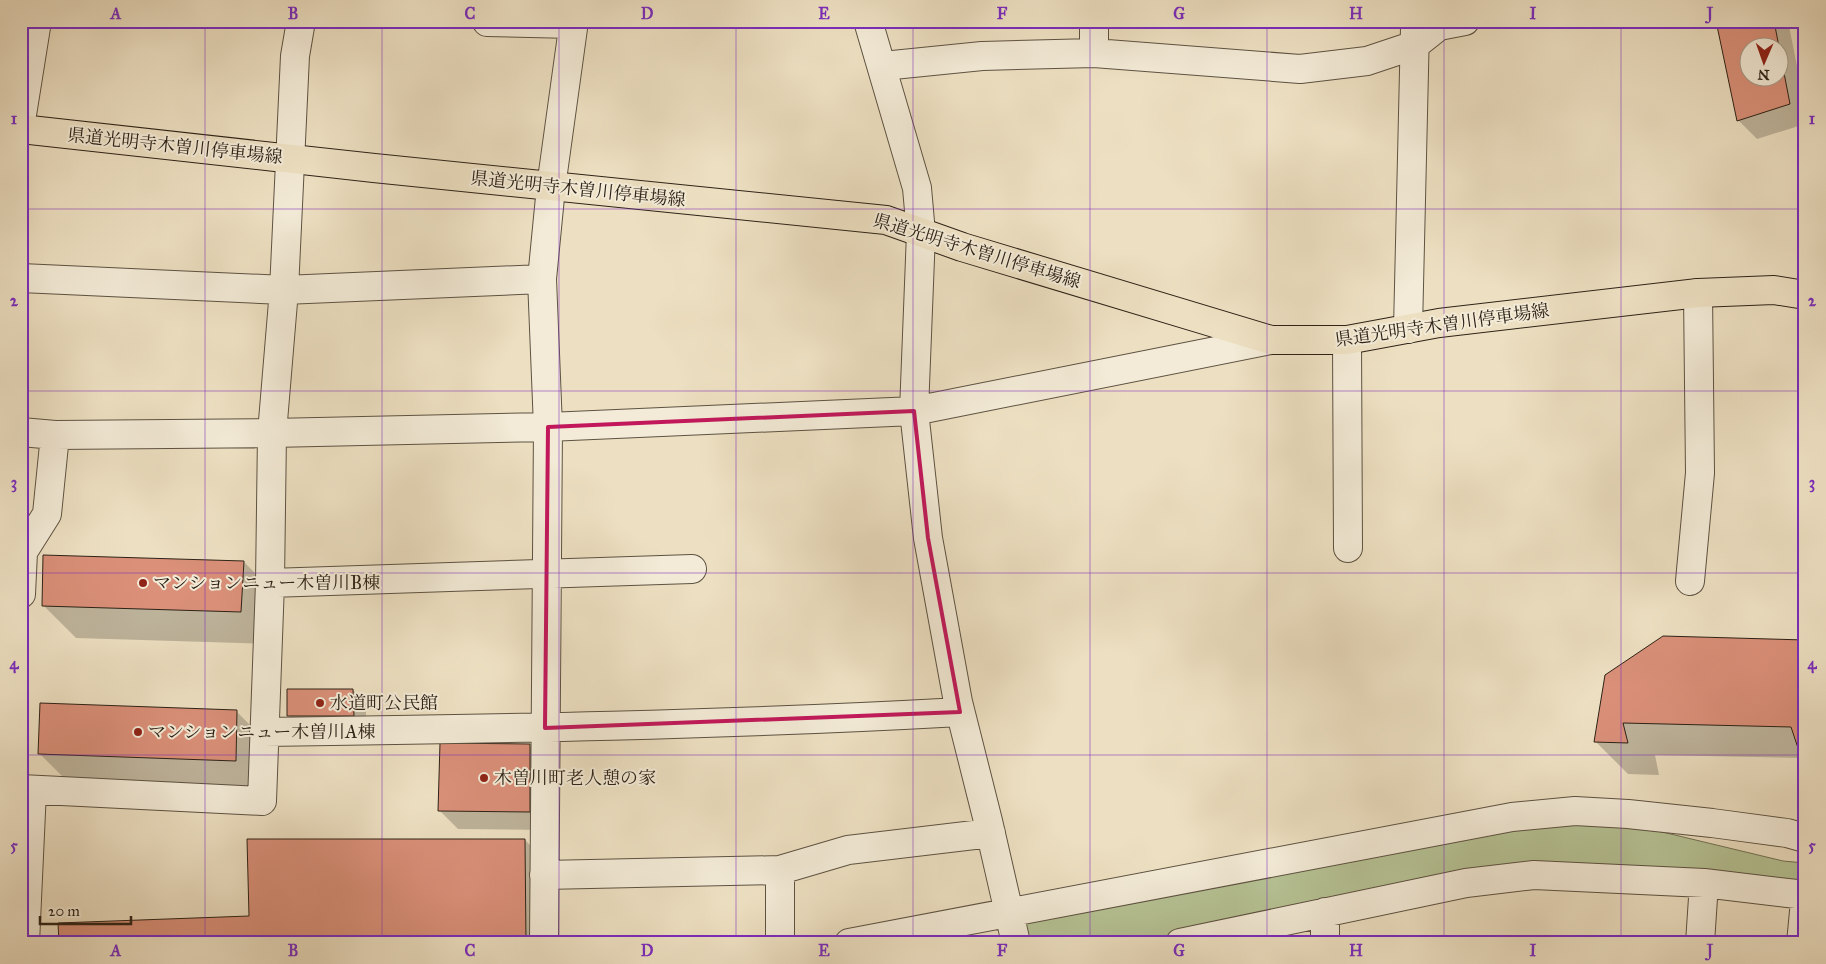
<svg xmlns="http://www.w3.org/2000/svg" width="1826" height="964" viewBox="0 0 1826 964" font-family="'IM FELL Great Primer','Noto Serif JP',serif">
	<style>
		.green { fill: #b6c395; stroke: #727256 }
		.shadow { fill: #0003; fill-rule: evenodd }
		.building { fill: #da9079; stroke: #2d2217; fill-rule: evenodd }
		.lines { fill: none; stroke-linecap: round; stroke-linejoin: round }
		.minor-casing { stroke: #5d5242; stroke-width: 30 }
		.major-casing { stroke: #2d2217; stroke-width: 30 }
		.minor { stroke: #f3ebd7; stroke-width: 28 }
		.major { stroke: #ede0c2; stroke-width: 28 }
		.marked { fill: none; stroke: #c2185b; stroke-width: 4; stroke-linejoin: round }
		.grid { fill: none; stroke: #7b2cbf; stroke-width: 1; stroke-opacity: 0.55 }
		.poi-dot { fill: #8f2418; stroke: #f3ebd7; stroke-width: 2 }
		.labels { text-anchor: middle; stroke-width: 4; stroke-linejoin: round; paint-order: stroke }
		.street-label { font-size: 18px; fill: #2d2217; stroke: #f3ebd7 }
		.poi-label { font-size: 18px; fill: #2d2217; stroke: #f3ebd7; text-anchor: start }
		.neatline { fill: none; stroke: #7b2cbf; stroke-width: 2 }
		.grid-label { font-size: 16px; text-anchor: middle; font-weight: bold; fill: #7b2cbf }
	</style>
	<rect width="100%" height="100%" fill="#ede0c2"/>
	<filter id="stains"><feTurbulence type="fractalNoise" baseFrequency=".004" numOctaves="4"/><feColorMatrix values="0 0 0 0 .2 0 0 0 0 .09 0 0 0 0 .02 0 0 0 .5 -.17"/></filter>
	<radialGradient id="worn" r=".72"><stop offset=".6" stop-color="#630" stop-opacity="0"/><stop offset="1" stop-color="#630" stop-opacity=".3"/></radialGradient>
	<!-- green -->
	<path class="green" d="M1575,811L1783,861L1805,863V884L1534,875L1180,943H1016L1009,912Z"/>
	<!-- shadow -->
	<path class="shadow" d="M1718,21H1788L1805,106V124L1757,139L1738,120ZM1748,48H1778V78H1748Z
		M244,562L276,594L273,644L76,638L43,605Z
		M1805,642V758L1655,755L1659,775L1628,774L1596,742L1606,676Z
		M353,690L366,703V728L301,729L289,716Z
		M236,711L269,744L268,792L72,786L40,754Z
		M529,745L548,764V830L458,829L439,810Z
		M525,840L557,872V943H60L250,917Z"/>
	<!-- building -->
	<path class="building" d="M1716,21H1774L1790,104L1737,121ZM1748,48H1778V78H1748Z
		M43,555L244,561L241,612L42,606Z
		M1663,636L1805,640V754H1800L1791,727L1623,723L1628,743L1594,742L1605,675Z
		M287,689H353L354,716H287Z
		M40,703L237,710L236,761L38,754Z
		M440,743L530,744V812L438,811Z
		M247,839H525L526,943H59L58,923L249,916Z"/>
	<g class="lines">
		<!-- minor casing -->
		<g class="minor-casing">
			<path id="minor" d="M868,21L917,188L921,233L914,411L928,538L958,702L988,821L1016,943
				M1094,21V53
				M487,22L573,24
				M883,66L982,56L1094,53L1300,69L1367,61L1415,45L1439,26L1465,21
				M21,121L37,21
				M21,278L284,290L542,279
				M1408,329L1415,28
				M1347,340L1348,548
				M21,432L55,435L272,433L548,427L914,411L1271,340
				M1690,581L1700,473L1698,293
				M270,583L692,569
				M21,594L23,552L47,514L55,435
				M264,732C496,729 728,725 960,712
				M21,789L262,801L270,583L272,433L284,290L295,56L301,21
				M780,870L848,850L991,833
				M544,875L780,870V943
				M25,943L32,790
				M544,943L548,427L542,279L551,187L574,21
				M849,943L1512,817L1575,811L1628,814L1712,823L1787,833L1805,838
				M1180,943L1466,883L1534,875L1704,883L1805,895
				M1325,943V912
				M1700,943L1704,883
				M1801,943L1805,901"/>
		</g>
		<!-- major casing -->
		<g class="major-casing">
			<path id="major" d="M21,129L374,168L886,220L962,247L1271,340H1347L1439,323L1698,293L1774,290L1805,295"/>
		</g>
		<!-- minor -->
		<use href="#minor" class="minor"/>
		<!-- major -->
		<use href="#major" class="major"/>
	</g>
	<!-- marked area -->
	<path class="marked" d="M914,411L928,538L960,712L545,728L548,427Z"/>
	<!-- grid -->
	<path class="grid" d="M205,21V943M382,21V943M559,21V943M736,21V943M913,21V943M1090,21V943M1267,21V943M1444,21V943M1621,21V943M21,209H1805M21,391H1805M21,573H1805M21,755H1805"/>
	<!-- markers -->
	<g class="poi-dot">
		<circle cx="143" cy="583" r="5"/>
		<circle cx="320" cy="703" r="5"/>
		<circle cx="138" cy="732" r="5"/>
		<circle cx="484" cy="778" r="5"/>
	</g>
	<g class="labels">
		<!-- street labels -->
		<g class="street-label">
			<text transform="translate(175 146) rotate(6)" y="6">県道光明寺木曽川停車場線</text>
			<text transform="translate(578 189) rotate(6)" y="6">県道光明寺木曽川停車場線</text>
			<text transform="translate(977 251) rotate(17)" y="6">県道光明寺木曽川停車場線</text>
			<text transform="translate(1442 325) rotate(-8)" y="6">県道光明寺木曽川停車場線</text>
		</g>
		<!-- poi labels -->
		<g class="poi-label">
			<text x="153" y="589">マンションニュー木曽川B棟</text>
			<text x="330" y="709">水道町公民館</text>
			<text x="148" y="738">マンションニュー木曽川A棟</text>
			<text x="494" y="784">木曽川町老人憩の家</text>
		</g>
	</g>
	<!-- margin -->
	<rect width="1826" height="964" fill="none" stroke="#ede0c2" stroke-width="55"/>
	<!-- north arrow -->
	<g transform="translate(1764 62) rotate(182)"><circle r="24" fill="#f3ebd7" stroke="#a49b8a"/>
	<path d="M0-4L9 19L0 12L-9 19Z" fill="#8f2418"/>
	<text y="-8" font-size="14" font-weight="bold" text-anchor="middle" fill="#2d2217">N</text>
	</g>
	<!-- scale -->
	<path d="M40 916v8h91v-8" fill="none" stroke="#2d2217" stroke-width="2.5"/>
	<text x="48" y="916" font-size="15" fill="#2d2217" stroke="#f3ebd7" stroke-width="4" paint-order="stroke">20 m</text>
	<rect x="28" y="28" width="1770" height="908" class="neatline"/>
	<g class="grid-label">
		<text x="116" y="19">A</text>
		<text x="293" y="19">B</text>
		<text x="470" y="19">C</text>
		<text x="647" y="19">D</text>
		<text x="824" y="19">E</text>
		<text x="1002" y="19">F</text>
		<text x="1179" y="19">G</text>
		<text x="1356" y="19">H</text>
		<text x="1533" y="19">I</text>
		<text x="1710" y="19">J</text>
		<text x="14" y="124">1</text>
		<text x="1812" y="124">1</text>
		<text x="14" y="306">2</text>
		<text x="1812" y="306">2</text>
		<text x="14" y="488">3</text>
		<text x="1812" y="488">3</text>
		<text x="14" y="669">4</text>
		<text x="1812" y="669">4</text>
		<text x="14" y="851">5</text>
		<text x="1812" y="851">5</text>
		<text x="116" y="956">A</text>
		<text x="293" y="956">B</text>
		<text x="470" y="956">C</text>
		<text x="647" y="956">D</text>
		<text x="824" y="956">E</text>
		<text x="1002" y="956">F</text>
		<text x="1179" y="956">G</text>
		<text x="1356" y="956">H</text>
		<text x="1533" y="956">I</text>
		<text x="1710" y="956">J</text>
	</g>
	<rect width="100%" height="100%" filter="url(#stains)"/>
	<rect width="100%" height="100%" fill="url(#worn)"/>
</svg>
